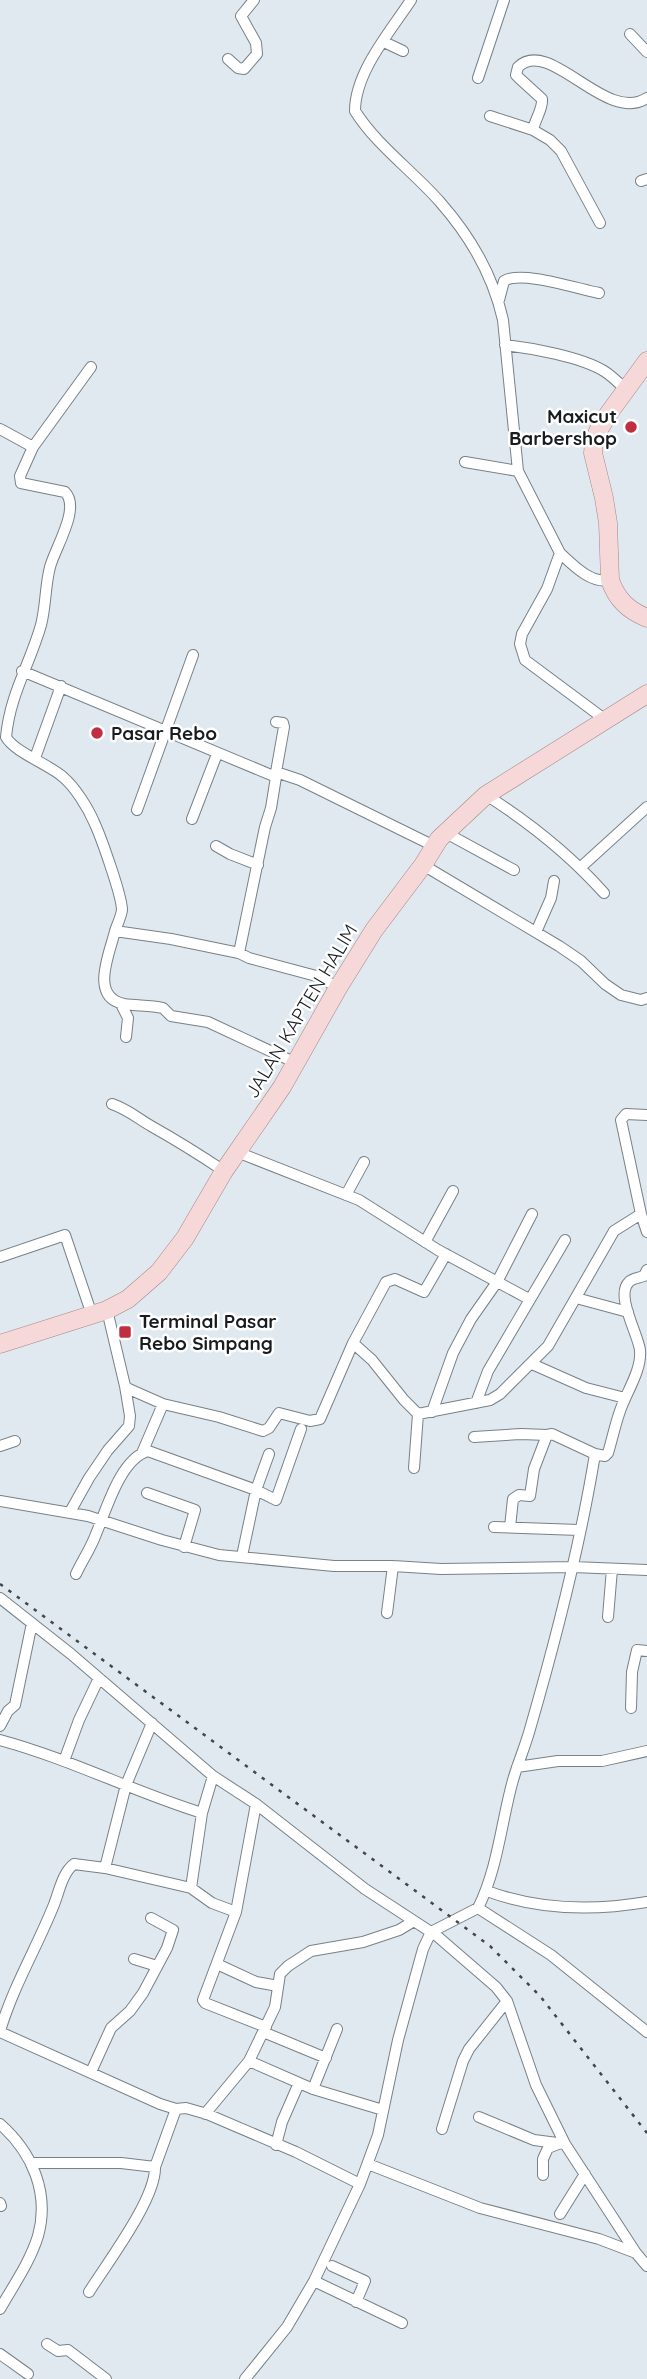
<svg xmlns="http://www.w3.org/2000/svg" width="647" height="2379" viewBox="0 0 647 2379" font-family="Quicksand,sans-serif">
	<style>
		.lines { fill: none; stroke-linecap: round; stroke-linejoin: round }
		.street-casing { stroke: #788187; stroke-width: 12 }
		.primary-casing { stroke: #a68586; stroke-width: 19 }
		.street { stroke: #fff; stroke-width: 10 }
		.primary { stroke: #f7d8d8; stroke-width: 18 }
		.rail { stroke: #42474a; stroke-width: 2.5; stroke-dasharray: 3.5 7; stroke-linecap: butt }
		.poi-dot { fill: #bf2f41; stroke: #fff; stroke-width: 2.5 }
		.labels { text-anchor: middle; stroke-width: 5; stroke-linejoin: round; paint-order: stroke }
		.poi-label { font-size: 19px; font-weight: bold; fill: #181c1e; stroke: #fff; text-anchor: start }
		.street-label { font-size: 19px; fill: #181c1e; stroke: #fff }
	</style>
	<rect width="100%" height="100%" fill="#dfe9ef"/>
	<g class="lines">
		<!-- street casing -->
		<g class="street-casing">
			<path id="street" d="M411,0C390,32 355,72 355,111C377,146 413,171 440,202C470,236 493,275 503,320L518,471L560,553L547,589L522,634L520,644L525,660L607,721
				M630,34L647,52
				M384,42L403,51
				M228,59L238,68L244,69L257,54L256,43L241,16L254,0
				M478,78L504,0
				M490,116L533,130
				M641,181L647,179
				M600,223L561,151L550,140L533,130C535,119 543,109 542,99L519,78L516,75L518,67C550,36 606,125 647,98
				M499,300L504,281C521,270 578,289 599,293
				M505,345C532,348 581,357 604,371C612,376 619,383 625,389
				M0,429L33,447L20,476L21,483L65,492C81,508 55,548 50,567C45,586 46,606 41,625C30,664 10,694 6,737C14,752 50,765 63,777C75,787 88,808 94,822C101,837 122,896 122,910C121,917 117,925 115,931L171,939L239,953L249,958L320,977L338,988
				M33,447L91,367
				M465,462L518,471
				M560,553C574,566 591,584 610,580
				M22,671L276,777V772L300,780L434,846
				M276,722L283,723L284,727L276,772
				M35,758L61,686
				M486,795C530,823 570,855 604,893
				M137,810L193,655
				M192,819L217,754
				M446,833L514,870
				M216,846L230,854L258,865
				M423,865L559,946L581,961L605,984L621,995L641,1000L647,998
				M581,867L647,807
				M115,931C110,953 89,997 124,1004C137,1006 150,1005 163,1008L171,1016L208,1022L296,1063
				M536,932L551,898L554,881
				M239,953L265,827L271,808L276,777
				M121,1004L128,1018L126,1037
				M112,1104C129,1110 137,1118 151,1126C176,1140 200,1155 224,1171
				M237,1152L359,1200L438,1250L529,1299
				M346,1195L364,1162
				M641,1214L621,1120L626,1114L647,1115
				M425,1242L453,1191
				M0,1257L65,1235L92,1315
				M576,1298L628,1312
				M107,1310L125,1386L129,1389L163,1404L219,1417L263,1431L269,1428L279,1413L310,1421L320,1419L353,1343L386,1282L395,1279L424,1292L446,1254
				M353,1343L372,1360L404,1400L418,1414L490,1400L500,1394L548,1346L614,1231L641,1214L647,1232
				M532,1364L586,1388L625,1398
				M476,1403L488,1371L565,1240
				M432,1412L453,1353L471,1319L497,1282L532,1214
				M474,1437L521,1434L547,1435
				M0,1446L15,1441
				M142,1453L163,1404
				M269,1454L256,1490L276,1500L301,1429
				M414,1468L418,1414
				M147,1493L195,1510L184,1547
				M0,1501L88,1516L162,1540L219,1555L334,1566H393L441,1569L573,1567L647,1570
				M70,1512L89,1478L108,1450L129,1426L130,1416L125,1386
				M494,1527L579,1530
				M510,1527L513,1499L519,1495L530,1496L534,1469L547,1435L552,1434L595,1454
				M76,1574C82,1561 91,1548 96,1534C106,1511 120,1459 148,1451L256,1490L242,1556
				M0,1598L71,1654L213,1776L256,1804L365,1889L437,1936L496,1987L507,2001L536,2085L565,2144L636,2253
				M387,1613L393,1566
				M608,1617L612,1569
				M631,1708L632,1672L637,1650L647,1651
				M0,1726L8,1711L15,1705L32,1623
				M0,1740C70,1759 134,1792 202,1813
				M64,1761L79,1720L99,1678
				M517,1767L558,1761H602L647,1751
				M256,1804L236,1912L203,2000L205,2003L266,2027
				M105,1868L126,1785L152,1723
				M191,1888L202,1813L213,1776
				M487,1891C538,1910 594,1911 647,1902
				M478,1908C498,1868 501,1823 513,1780C518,1763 525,1747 530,1729C556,1639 580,1547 595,1454L605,1456L608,1453C612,1440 615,1425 620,1411C626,1393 642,1370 640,1350C638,1334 615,1295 629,1282C632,1278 639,1278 644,1276L647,1270
				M134,1959L157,1966
				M217,1964L256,1982L278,1986
				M0,2031C13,1987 36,1949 53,1907C59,1893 62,1873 74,1864L105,1868L191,1888L212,1903L236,1912
				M0,2032L160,2104L176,2109L186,2108L207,2114L296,2152L360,2184
				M263,2032L326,2058
				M249,2061L313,2089L383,2110
				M91,2072L111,2028L130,2011L143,1993L167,1948L173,1930L151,1918
				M313,2089L337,2029
				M205,2114L249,2061L275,2007L280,1974L288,1966L311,1951L363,1942L399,1930L414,1921
				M479,2117L534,2140L565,2144
				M0,2124C32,2152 50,2193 38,2236C30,2262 13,2286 0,2309
				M442,2129L463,2061L469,2049L507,2001
				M276,2145L282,2122L299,2083
				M33,2163H121L155,2167
				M368,2164L480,2208L599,2239L636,2253L647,2266
				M543,2175V2159L548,2148L558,2144
				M0,2203L1,2206
				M560,2214L585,2174
				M332,2266L365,2281L356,2302
				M314,2281L402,2323
				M89,2292C107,2263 156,2199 155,2167L176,2109
				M47,2344L58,2351L68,2350L106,2379
				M0,2354L28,2374
				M245,2379L287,2327L314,2281L360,2184L378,2135L398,2040L423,1949L431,1932L478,1908L551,1955L647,2032"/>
		</g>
		<!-- primary casing -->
		<g class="primary-casing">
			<path id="primary" d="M647,361L609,413L598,431L594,443L593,453L604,498L608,523L610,580C617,600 628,610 647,618
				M0,1344L107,1310L128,1299L159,1272L185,1238L224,1171L282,1087L338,988L374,930L423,865L439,839L486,795L647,694"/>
		</g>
		<!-- street -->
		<use href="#street" class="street"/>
		<!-- primary -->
		<use href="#primary" class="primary"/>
		<!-- rail -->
		<path class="rail" d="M0,1584L490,1946L540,1996L647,2133"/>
	</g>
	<!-- markers -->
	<g class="poi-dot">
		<circle cx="631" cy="427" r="7"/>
		<circle cx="97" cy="733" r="7"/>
		<rect x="118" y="1325" width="14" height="14" rx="3.5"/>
	</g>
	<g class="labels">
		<!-- poi labels -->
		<g class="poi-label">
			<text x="617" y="423" text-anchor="end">Maxicut<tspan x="617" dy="22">Barbershop</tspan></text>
			<text x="111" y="740">Pasar Rebo</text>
			<text x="139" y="1328">Terminal Pasar<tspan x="139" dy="22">Rebo Simpang</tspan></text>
		</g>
		<!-- street labels -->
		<g class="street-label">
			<text transform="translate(301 1011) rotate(-59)" y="7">JALAN KAPTEN HALIM</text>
		</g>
	</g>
</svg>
